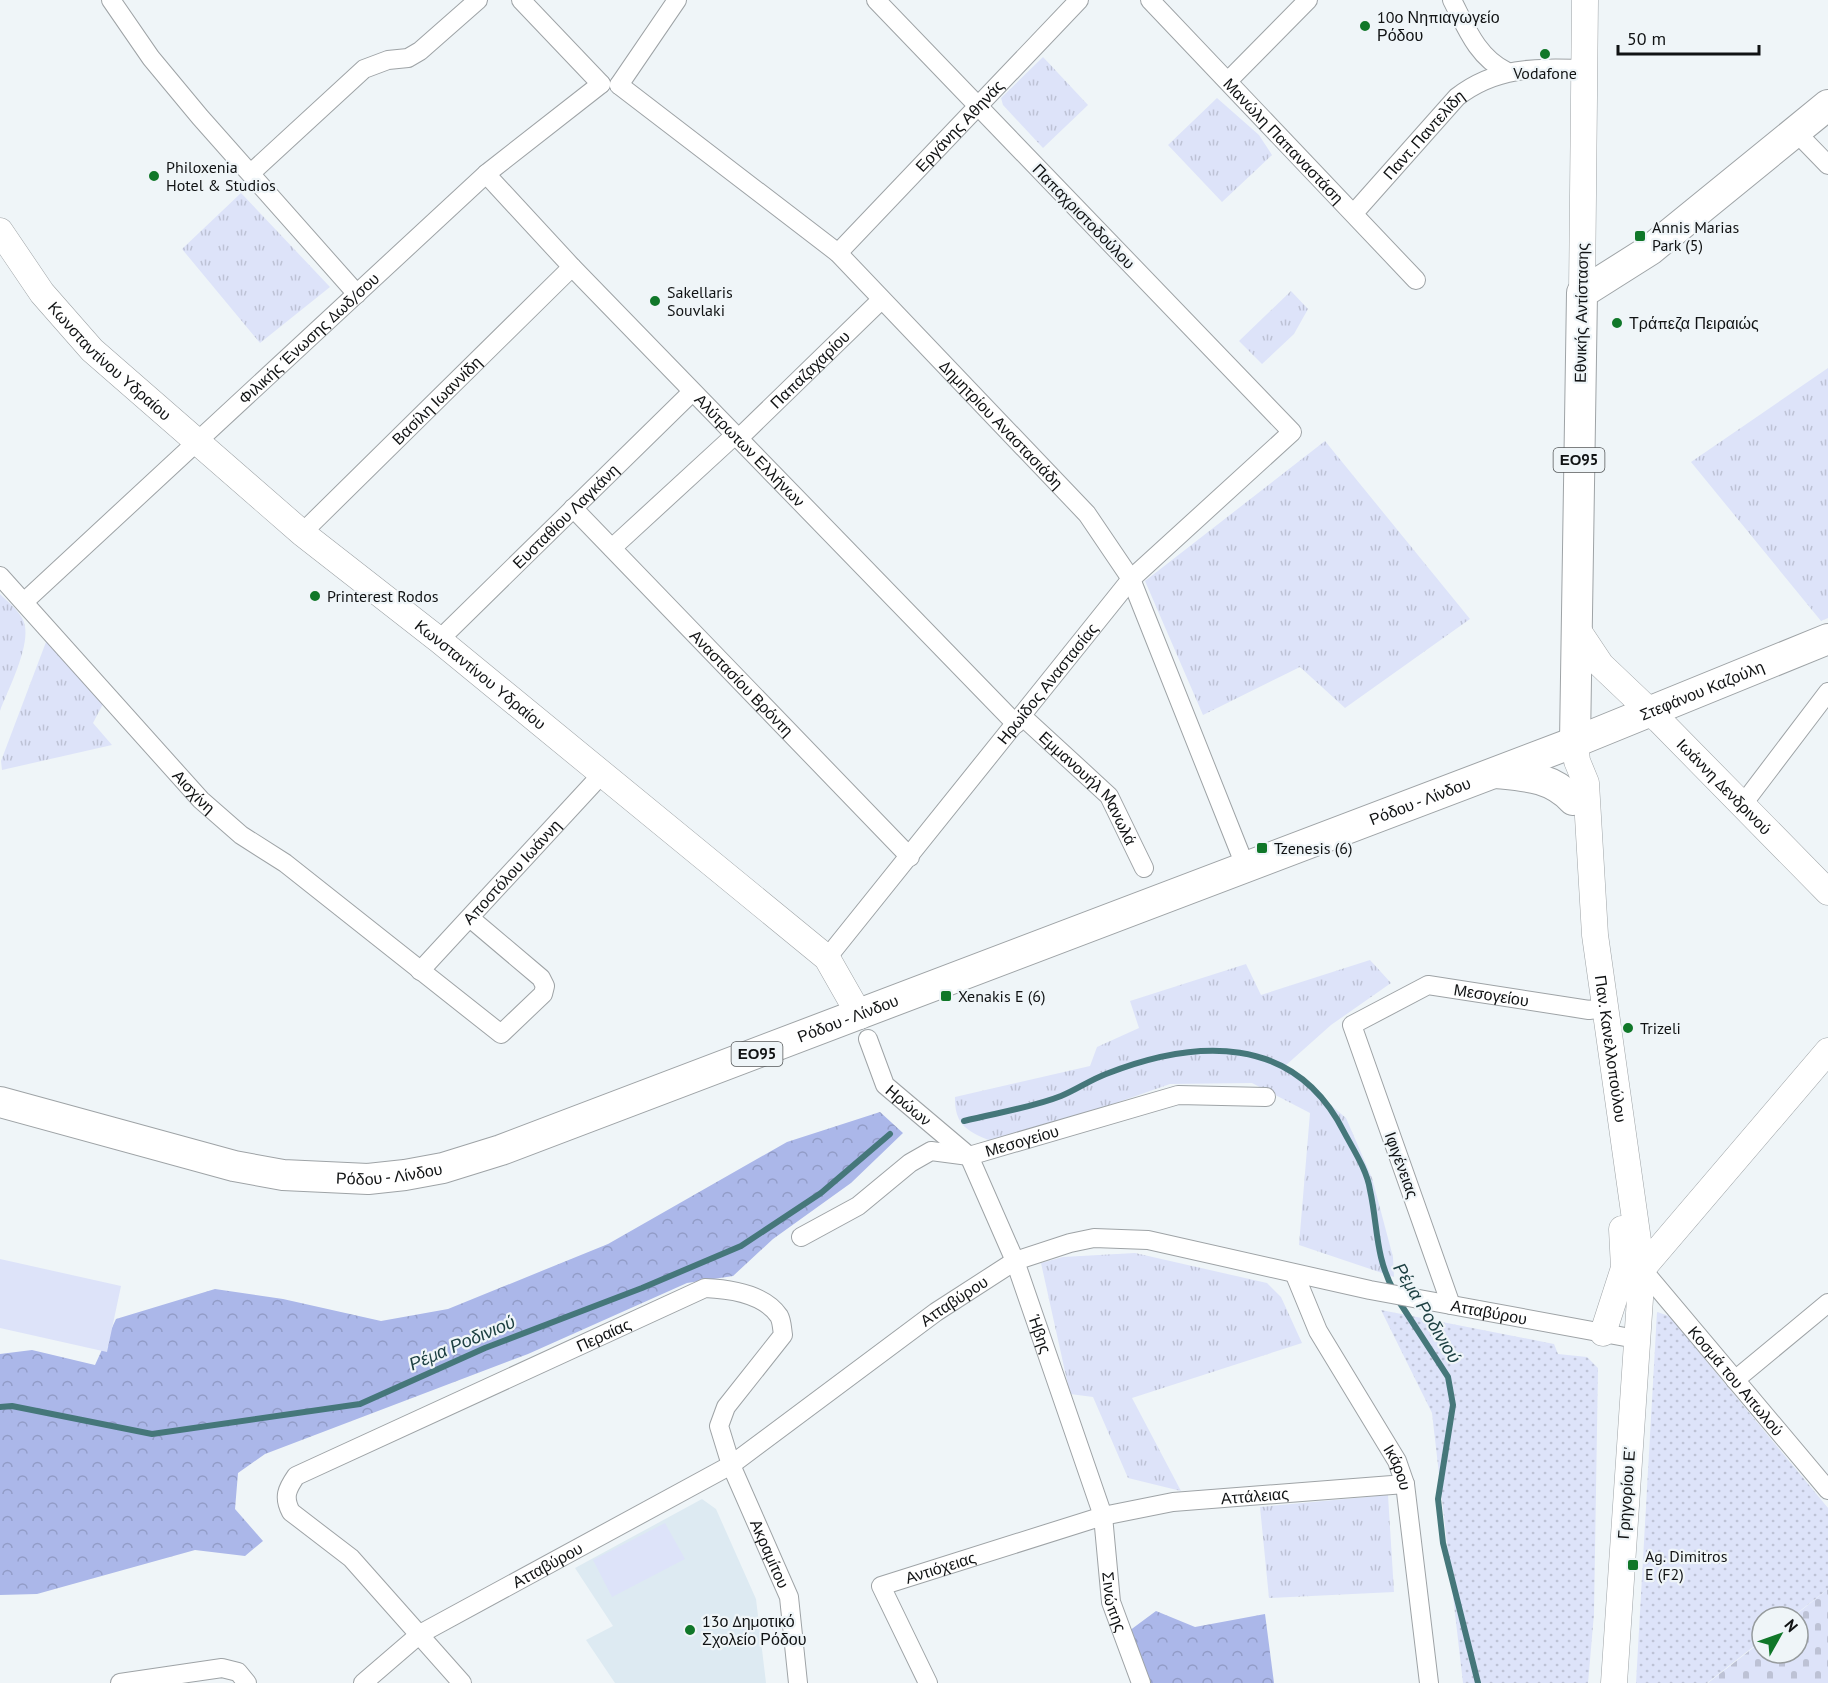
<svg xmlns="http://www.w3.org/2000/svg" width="1828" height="1683" viewBox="0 0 1828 1683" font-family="'PT Sans',sans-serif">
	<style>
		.built { fill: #ddeaf2 }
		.grass { fill: url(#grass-tufts) }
		.forest { fill: url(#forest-crowns) }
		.cemetery { fill: url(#cemetery-stones) }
		.park { fill: url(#park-dots) }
		.pitch { fill: #dde3f9 }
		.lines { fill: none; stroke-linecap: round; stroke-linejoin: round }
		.stream { stroke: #45777a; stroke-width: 6 }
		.street-casing { stroke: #9ea3a6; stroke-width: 20 }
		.secondary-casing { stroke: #9ea3a6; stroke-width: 27 }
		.primary-casing { stroke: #9ea3a6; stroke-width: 32 }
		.street { stroke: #fff; stroke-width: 18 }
		.secondary { stroke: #fff; stroke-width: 26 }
		.primary { stroke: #fff; stroke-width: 30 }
		.poi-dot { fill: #107729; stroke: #eff5f8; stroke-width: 2 }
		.labels { text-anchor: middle; stroke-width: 4.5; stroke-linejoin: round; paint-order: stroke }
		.shield { fill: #eff5f8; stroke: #545758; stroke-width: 1.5 }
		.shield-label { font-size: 15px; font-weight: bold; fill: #111314 }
		.poi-label { font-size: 16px; fill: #111314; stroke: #eff5f8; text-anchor: start }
		.street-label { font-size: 16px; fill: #111314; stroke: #eff5f8 }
		.water-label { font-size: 18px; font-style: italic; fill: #1d4042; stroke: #eff5f8 }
	</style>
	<defs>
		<pattern id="grass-tufts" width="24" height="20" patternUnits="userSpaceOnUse" patternTransform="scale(1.5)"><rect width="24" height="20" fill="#dde3f9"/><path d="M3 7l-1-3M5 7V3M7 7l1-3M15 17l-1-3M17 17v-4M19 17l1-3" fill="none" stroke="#bdc2d5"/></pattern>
		<pattern id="forest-crowns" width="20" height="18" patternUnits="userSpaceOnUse" patternTransform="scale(1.5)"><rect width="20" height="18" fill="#abb7e9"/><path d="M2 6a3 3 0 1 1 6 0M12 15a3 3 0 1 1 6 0" fill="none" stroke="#929cc7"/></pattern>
		<pattern id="cemetery-stones" width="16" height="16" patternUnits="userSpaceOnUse" patternTransform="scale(1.5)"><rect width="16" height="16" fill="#dde3f9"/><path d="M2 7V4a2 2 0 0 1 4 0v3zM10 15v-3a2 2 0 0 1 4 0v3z" fill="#bdc2d5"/></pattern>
		<pattern id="park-dots" width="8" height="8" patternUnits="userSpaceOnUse" patternTransform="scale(1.5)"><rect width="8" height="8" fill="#dde3f9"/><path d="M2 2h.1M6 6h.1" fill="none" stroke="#bdc2d5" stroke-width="1.8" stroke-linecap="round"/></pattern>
	</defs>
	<rect width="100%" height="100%" fill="#eff5f8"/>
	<!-- built -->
	<path class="built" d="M702,1499L716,1509L756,1599L766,1683H615L586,1640L613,1626L575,1568Z"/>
	<!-- grass -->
	<path class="grass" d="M1043,57L1088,105L1043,148L1003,105L1001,98Z
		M1217,98L1259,135L1272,155L1222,202L1168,145Z
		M241,193L330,287L260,343L182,249Z
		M1291,291L1308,309L1294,334L1262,364L1239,341Z
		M1828,368V618L1821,621L1691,462Z
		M1325,441L1470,619L1345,708L1300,667L1203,715L1145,581Z
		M0,594C7,601 17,609 22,618C35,639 8,689 0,711Z
		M54,641L104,702L93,723L112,745L2,770L1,761L46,642Z
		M1370,960L1391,983L1331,1025L1285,1066L1346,1118L1372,1178L1393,1257L1394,1277L1299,1245L1310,1113L1252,1083L1170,1084L999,1144C973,1134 954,1129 955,1097L1090,1066L1097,1047L1139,1028L1130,1001L1246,964L1261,995Z
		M1135,1253L1267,1283L1281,1297L1302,1343L1132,1398L1181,1491L1128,1478L1093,1397L1070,1394L1041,1263L1063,1257Z
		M1388,1495L1394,1592L1269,1598L1260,1507Z"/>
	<!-- forest -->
	<path class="forest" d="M880,1112L903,1133L851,1183L773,1239L733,1276L687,1283L528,1354L265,1454L238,1473L235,1509L263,1541L245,1556L195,1550L37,1594L0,1595V1354L32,1350L95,1365L116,1319L215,1289L283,1299L381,1321L448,1309L608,1244L787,1142Z
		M1156,1611L1195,1627L1265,1614L1274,1683H1148L1129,1631Z"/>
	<!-- cemetery -->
	<path class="cemetery" d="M1828,1589V1683H1708L1762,1641V1653H1798V1617H1793Z"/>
	<!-- park -->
	<path class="park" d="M1381,1310L1554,1344L1558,1354L1587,1357L1598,1368L1594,1614L1588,1683H1463L1432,1413Z
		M1657,1312L1669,1316L1828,1508V1589L1792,1617H1762V1640L1707,1683H1636Z"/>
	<!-- pitch -->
	<path class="pitch" d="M0,1259L121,1286L107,1352L0,1328Z
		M665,1523L685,1559L612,1597L593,1560Z"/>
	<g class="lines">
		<!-- stream -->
		<path class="stream" d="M964,1121C995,1113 1031,1108 1061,1096C1076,1090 1090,1080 1106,1074C1195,1039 1294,1033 1344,1132C1353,1149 1367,1170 1370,1190C1378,1226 1375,1257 1394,1291
			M1398,1300L1448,1377L1453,1405L1438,1499L1443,1543L1478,1683
			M0,1407L12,1406L152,1434L360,1404L485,1348L642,1288L741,1246L821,1193L890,1134"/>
		<!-- street casing -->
		<g class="street-casing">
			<g id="street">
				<path d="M111,0L151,58L200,117L357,294"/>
				<path d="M521,0L601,84"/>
				<path id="s1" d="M1150,0L1416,280"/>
				<path d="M1452,0C1466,27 1477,57 1506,71"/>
				<path d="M1228,81L1308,0"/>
				<path id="s2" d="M619,85L838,253L1087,514L1131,579L1246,868"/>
				<path d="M619,85L677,0"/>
				<path d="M1796,132L1828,165"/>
				<path d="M251,173L364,69L388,60L408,58L420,51L478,0"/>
				<path id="s3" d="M486,174L572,267L1016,724"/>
				<path id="s4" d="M1354,213L1457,97C1497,66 1537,68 1585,69"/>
				<path id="s5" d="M838,253L1079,0"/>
				<path id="s6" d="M738,439L881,300"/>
				<path id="s7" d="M573,508L910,857"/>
				<path id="s8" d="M302,533L572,267"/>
				<path d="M612,548L735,435"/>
				<path id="s9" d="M0,576L201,800L241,835L285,863L501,1034L543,994L545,986L541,978L470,918"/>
				<path id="s10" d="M24,602L486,174L601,84"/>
				<path id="s11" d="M439,640L692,392"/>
				<path id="s12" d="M1022,716L1109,796L1144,868"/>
				<path d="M1743,804L1828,692"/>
				<path id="s13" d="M827,958L1131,579L1292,432L876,0"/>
				<path id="s14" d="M420,971L602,774"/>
				<path id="s15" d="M868,1039L885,1085L969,1156L1015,1261L1103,1516L1111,1602L1141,1683"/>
				<path id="s16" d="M801,1237L858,1206L910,1163L931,1151L969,1156L1178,1095L1266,1097"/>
				<path id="s17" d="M1642,1269L1828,1490"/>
				<path id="s18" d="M1295,1275L1318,1331L1397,1461L1405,1484L1429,1683"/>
				<path id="s19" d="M1451,1305L1352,1025L1428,985L1589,1010L1604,1008"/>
				<path d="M1735,1380L1828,1303"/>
				<path d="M120,1683L222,1668L238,1672L247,1683"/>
				<path id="s20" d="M363,1683L420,1634L731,1465L936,1312L1015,1261L1070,1243L1094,1238L1148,1240L1370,1290L1636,1339"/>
				<path id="s21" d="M462,1683L351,1558L291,1512C283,1497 287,1489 296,1476L705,1288C729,1289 764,1294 779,1316C782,1321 782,1329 783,1335L726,1407L719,1426L731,1465L789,1597L798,1683"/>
				<path id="s22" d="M928,1683L881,1586L1103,1516L1173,1502L1405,1484"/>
			</g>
		</g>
		<!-- secondary casing -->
		<g class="secondary-casing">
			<g id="secondary">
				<path id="s23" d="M0,231L42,293L92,350L302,533L439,640L827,958L860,1016"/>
				<path d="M1582,293L1585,0"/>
				<path id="s24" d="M1575,626L1601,665L1660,721L1828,892"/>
				<path id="s25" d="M1575,742L1577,761L1586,783L1595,935L1642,1269L1614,1683"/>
				<path d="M1642,1269L1828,1051"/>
				<path d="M1603,1333L1624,1268L1622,1229"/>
			</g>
		</g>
		<!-- primary casing -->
		<g class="primary-casing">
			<g id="primary">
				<path d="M1575,742L1582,293L1650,250L1828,105"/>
				<path d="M1496,773C1526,776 1552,777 1573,800"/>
				<path id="s26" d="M0,1102L234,1166L283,1175L368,1179L405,1175L443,1168L501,1150L1575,742L1828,639"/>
			</g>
		</g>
		<!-- street -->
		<use href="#street" class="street"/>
		<!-- secondary -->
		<use href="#secondary" class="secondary"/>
		<!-- primary -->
		<use href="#primary" class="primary"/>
	</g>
	<!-- markers -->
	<g class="poi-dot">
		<circle cx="1365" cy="26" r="6"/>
		<circle cx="1545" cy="54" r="6"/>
		<circle cx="154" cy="176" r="6"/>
		<rect x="1634" y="230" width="12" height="12" rx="3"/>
		<circle cx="655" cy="301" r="6"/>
		<circle cx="1617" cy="323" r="6"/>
		<circle cx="315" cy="596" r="6"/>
		<rect x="1256" y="842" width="12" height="12" rx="3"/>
		<rect x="940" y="990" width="12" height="12" rx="3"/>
		<circle cx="1628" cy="1028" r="6"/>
		<rect x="1627" y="1559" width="12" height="12" rx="3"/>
		<circle cx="690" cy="1630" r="6"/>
	</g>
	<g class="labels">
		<!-- shield labels -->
		<g class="shield">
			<rect x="1553.5" y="448" width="51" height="24" rx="4.5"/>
			<rect x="731.5" y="1042" width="51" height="24" rx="4.5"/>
		</g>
		<g class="shield-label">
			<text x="1579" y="465">ΕΟ95</text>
			<text x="757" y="1059">ΕΟ95</text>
		</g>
		<!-- poi labels -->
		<g class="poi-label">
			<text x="1377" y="23">10ο Νηπιαγωγείο<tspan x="1377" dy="18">Ρόδου</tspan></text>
			<text x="1545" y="79" text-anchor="middle">Vodafone</text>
			<text x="166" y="173">Philoxenia<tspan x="166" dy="18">Hotel &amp; Studios</tspan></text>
			<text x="1652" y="233">Annis Marias<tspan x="1652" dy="18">Park (5)</tspan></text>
			<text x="667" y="298">Sakellaris<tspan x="667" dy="18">Souvlaki</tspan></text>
			<text x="1629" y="329">Τράπεζα Πειραιώς</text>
			<text x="327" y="602">Printerest Rodos</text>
			<text x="1274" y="854">Tzenesis (6)</text>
			<text x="958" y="1002">Xenakis E (6)</text>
			<text x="1640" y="1034">Trizeli</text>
			<text x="1645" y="1562">Ag. Dimitros<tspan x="1645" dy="18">E (F2)</tspan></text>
			<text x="702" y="1627">13ο Δημοτικό<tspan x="702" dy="18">Σχολείο Ρόδου</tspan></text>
		</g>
		<!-- street labels -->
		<g class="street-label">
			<text dy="6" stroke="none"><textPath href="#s5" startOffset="176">Εργάνης Αθηνάς</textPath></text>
			<text dy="6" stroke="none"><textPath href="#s4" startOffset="105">Παντ. Παντελίδη</textPath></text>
			<text dy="6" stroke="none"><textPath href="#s1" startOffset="194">Μανώλη Παπαναστάση</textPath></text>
			<text transform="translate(1084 216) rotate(46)" y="6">Παπαχριστοδούλου</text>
			<text transform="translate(1581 313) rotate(-89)" y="6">Εθνικής Αντίστασης</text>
			<text dy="6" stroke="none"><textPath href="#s10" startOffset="388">Φιλικής Ένωσης Δωδ/σου</textPath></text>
			<text dy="6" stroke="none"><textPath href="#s23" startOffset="171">Κωνσταντίνου Υδραίου</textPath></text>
			<text dy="6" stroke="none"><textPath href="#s6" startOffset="100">Παπαζαχαρίου</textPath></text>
			<text dy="6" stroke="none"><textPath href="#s8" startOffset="189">Βασίλη Ιωαννίδη</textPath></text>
			<text dy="6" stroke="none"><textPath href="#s2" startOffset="513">Δημητρίου Αναστασιάδη</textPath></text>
			<text dy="6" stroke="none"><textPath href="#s3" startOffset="382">Αλύτρωτων Ελλήνων</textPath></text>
			<text dy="6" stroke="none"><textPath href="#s11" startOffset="177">Ευσταθίου Λαγκάνη</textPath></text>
			<text dy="6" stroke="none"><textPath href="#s23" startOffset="657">Κωνσταντίνου Υδραίου</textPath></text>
			<text dy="6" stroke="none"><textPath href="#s7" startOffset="243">Αναστασίου Βρόντη</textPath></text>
			<text dy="6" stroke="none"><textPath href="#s13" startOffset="352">Ηρωίδος Αναστασίας</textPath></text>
			<text dy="6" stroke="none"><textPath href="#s26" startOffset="1800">Στεφάνου Καζούλη</textPath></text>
			<text dy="6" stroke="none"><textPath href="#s24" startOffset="220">Ιωάννη Δενδρινού</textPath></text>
			<text dy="6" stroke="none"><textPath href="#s9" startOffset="290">Αισχίνη</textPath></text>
			<text dy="6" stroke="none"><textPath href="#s12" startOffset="99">Εμμανουήλ Μανωλά</textPath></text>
			<text dy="6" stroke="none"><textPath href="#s26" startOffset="1497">Ρόδου - Λίνδου</textPath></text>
			<text dy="6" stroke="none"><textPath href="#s14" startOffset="135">Αποστόλου Ιωάννη</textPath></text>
			<text dy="6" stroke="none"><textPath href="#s19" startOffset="447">Μεσογείου</textPath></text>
			<text dy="6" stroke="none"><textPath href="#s26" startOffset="885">Ρόδου - Λίνδου</textPath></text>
			<text dy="6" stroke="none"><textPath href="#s25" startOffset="310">Παν. Κανελλοπούλου</textPath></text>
			<text dy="6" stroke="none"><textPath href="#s15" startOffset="80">Ηρώων</textPath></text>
			<text dy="6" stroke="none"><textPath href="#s16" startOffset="250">Μεσογείου</textPath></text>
			<text transform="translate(1402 1165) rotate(70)" y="6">Ιφιγένειας</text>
			<text dy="6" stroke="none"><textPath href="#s26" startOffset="399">Ρόδου - Λίνδου</textPath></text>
			<text dy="6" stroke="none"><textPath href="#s20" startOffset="706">Ατταβύρου</textPath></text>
			<text dy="6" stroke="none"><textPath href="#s20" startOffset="1264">Ατταβύρου</textPath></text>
			<text dy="6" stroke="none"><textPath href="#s15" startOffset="351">Ήβης</textPath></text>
			<text dy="6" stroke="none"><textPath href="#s21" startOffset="620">Περαίας</textPath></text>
			<text dy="6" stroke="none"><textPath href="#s17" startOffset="146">Κοσμά του Αιτωλού</textPath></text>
			<text dy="6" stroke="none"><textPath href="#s18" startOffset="219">Ικάρου</textPath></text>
			<text transform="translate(1626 1493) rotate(-86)" y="6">Γρηγορίου Ε'</text>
			<text dy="6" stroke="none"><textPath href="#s22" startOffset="494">Αττάλειας</textPath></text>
			<text dy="6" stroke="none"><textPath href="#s21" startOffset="1083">Ακραμίτου</textPath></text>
			<text dy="6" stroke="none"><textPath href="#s20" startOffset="220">Ατταβύρου</textPath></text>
			<text dy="6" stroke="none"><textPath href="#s22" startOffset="170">Αντιόχειας</textPath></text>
			<text dy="6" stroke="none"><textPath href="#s15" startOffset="630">Σινώπης</textPath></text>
		</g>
		<!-- water labels -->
		<g class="water-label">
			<text transform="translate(1427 1313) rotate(59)" y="6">Ρέμα Ροδινιού</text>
			<text transform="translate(462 1343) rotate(-23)" y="6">Ρέμα Ροδινιού</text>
		</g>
	</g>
	<!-- north arrow -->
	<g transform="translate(1780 1635) rotate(50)"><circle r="28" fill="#eff5f8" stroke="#969b9d" stroke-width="1.5"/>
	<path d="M0-4.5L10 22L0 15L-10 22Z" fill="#107729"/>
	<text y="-9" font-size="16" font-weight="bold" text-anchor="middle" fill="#111314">N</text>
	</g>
	<!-- scale -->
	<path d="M1618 45v9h141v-9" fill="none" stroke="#111314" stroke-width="3"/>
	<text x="1627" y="45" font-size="18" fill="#111314" stroke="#eff5f8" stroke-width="4.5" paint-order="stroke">50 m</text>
</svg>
